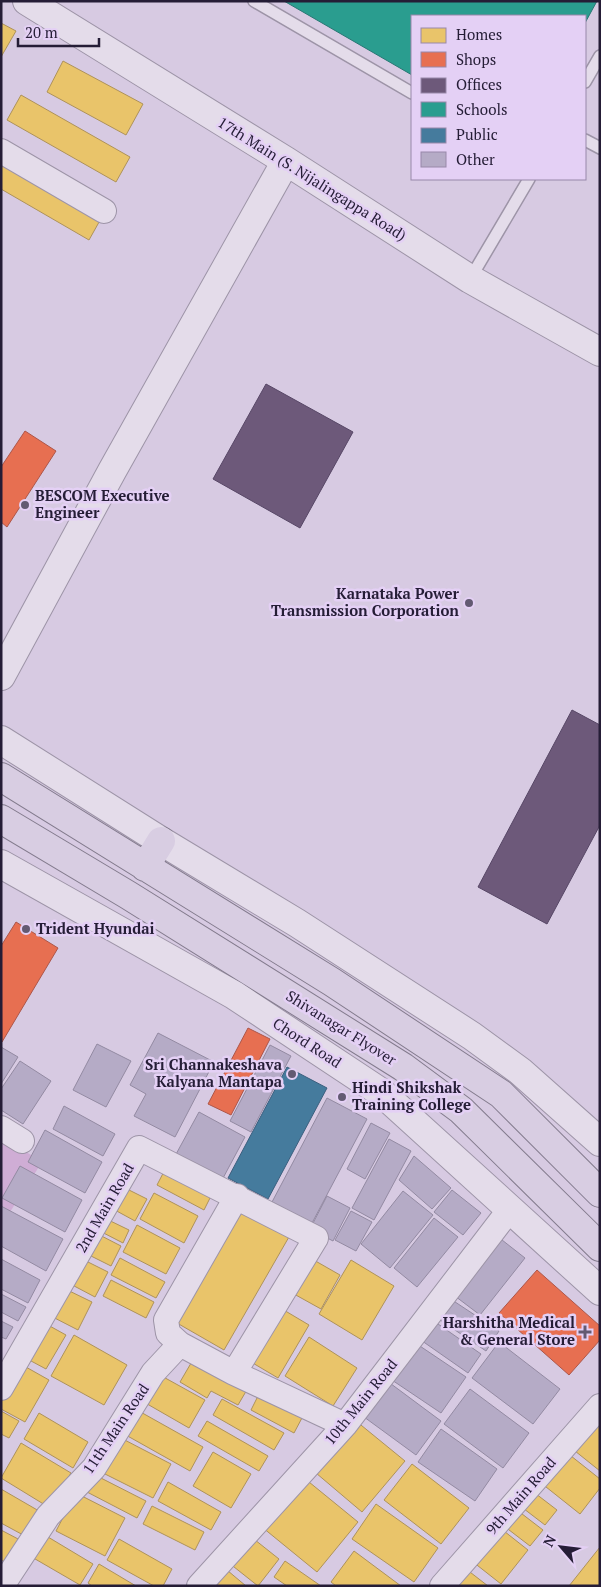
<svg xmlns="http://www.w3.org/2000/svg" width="601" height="1587" viewBox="0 0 601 1587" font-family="'PT Serif',serif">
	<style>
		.green { fill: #cfadd5 }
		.homes { fill: #e9c46a; stroke: #ae925a }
		.shops { fill: #e76f51; stroke: #ad5649 }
		.offices { fill: #6d597a; stroke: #574766 }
		.schools { fill: #2a9d8f; stroke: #287774 }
		.public { fill: #457b9d; stroke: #3b5f7e }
		.building { fill: #b5abc6; stroke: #938aa2 }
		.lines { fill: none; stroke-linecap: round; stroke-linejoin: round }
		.service-casing { stroke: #9d94a7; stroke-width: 14 }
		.minor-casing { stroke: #9d94a7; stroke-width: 26 }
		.tertiary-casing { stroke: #9d94a7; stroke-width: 30 }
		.primary-casing { stroke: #837b8d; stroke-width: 30 }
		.service { stroke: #e4dcea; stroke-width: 11 }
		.minor { stroke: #e4dcea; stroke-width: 24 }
		.tertiary { stroke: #e4dcea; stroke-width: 28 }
		.primary { stroke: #d8cde2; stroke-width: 28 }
		.poi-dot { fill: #635a72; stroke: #e4d0f5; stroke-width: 2 }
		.labels { text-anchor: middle; stroke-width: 5; stroke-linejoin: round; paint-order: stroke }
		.street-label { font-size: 15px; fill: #251d36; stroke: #e4d0f5 }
		.poi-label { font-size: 15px; font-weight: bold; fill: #251d36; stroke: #e4d0f5; text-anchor: start }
	</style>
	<rect width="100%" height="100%" fill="#d7cae2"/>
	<!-- green -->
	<path class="green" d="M1,1136L42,1162L1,1226Z"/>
	<!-- homes -->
	<path class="homes" d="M1,23L16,31L1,57Z
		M63,61L143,104L126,135L47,92Z
		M21,95L130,157L116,182L7,120Z
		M1,157L103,215L89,240L1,189Z
		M171,1158L218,1182L204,1210L157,1185Z
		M113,1182L147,1199L135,1221L102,1203Z
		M243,1192L297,1223L224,1350L170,1319Z
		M154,1193L198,1216L184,1243L140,1219Z
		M96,1214L129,1230L123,1243L90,1226Z
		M137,1225L180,1248L166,1274L123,1252Z
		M88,1229L121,1246L111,1266L77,1249Z
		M72,1254L108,1272L95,1297L59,1278Z
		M305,1255L340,1275L321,1309L285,1289Z
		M120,1258L165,1282L156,1298L111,1275Z
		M351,1260L394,1286L362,1340L319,1314Z
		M111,1280L154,1302L146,1318L103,1296Z
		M55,1284L92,1302L78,1330L41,1311Z
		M277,1306L309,1325L278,1378L246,1359Z
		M37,1319L66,1335L46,1369L18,1354Z
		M74,1335L127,1365L104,1405L51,1376Z
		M309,1337L357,1368L333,1406L285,1376Z
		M194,1358L248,1388L238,1405L211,1391L207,1398L180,1382Z
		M17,1362L49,1380L25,1422L1,1409V1391Z
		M158,1374L205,1400L189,1428L142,1401Z
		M260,1392L303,1416L294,1433L251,1410Z
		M222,1399L284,1433L274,1450L213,1415Z
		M600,1408V1471L565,1443Z
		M137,1410L203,1447L190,1471L124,1434Z
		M1,1411L19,1421L9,1438L1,1434Z
		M345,1412L405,1461L362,1512L303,1462Z
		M39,1413L88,1442L73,1468L24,1439Z
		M207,1421L268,1456L259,1471L198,1436Z
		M117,1436L171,1464L153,1498L99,1471Z
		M21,1443L71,1473L50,1508L1,1478Z
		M561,1448L600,1479V1488L580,1514L536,1479Z
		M213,1452L251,1474L231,1508L193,1486Z
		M412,1464L469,1508L441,1544L384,1500Z
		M298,1473L358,1522L317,1572L257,1523Z
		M95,1475L146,1501L137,1518L87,1492Z
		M168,1482L221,1512L211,1530L158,1501Z
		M527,1487L557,1510L545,1525L515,1502Z
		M1,1489L39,1511L25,1536L1,1523Z
		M76,1493L125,1518L105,1556L56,1531Z
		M376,1504L438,1548L414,1582L352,1539Z
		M152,1506L204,1532L195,1550L143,1524Z
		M513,1507L543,1530L530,1546L500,1523Z
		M495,1524L528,1550L501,1584L468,1558Z
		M1,1530L20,1540L7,1563L1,1560Z
		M245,1532L279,1559L258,1586L224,1559Z
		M43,1534L93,1564L80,1585L30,1556Z
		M119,1539L172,1569L163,1586H154L107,1560Z
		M600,1547V1586H569Z
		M354,1551L401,1586H336L331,1582Z
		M215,1560L246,1586H195Z
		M285,1561L321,1586H287L274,1577Z
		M457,1562L488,1586H438Z
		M99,1564L136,1586H92L88,1583Z"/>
	<!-- shops -->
	<path class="shops" d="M25,431L56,451L7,527L1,522V467Z
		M16,922L58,948L2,1042L1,946Z
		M248,1028L270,1039L231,1115L208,1104Z
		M537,1270L600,1326V1340L569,1375L499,1313Z"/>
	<!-- offices -->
	<path class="offices" d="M266,384L353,432L300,528L213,479Z
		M572,710L600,725V825L547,924L478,887Z"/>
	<!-- schools -->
	<path class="schools" d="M284,1H597L585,23V16H412V75Z"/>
	<!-- public -->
	<path class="public" d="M287,1067L327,1088L268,1199L228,1178Z"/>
	<!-- building -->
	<path class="building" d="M158,1033L214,1062L175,1137L134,1116L146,1094L130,1085Z
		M97,1044L131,1061L106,1107L73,1090Z
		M270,1045L291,1056L251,1132L230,1121Z
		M1,1047L18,1057L1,1084Z
		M20,1061L51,1081L23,1124L1,1110V1089Z
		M327,1098L367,1119L312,1223L272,1202Z
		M64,1106L115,1134L103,1156L53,1129Z
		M199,1112L245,1137L222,1180L175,1156Z
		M371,1123L390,1133L365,1179L347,1169Z
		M45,1130L102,1162L85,1193L28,1162Z
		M389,1139L411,1151L374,1220L352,1208Z
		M414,1156L451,1188L432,1209L399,1180Z
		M20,1166L82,1200L65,1232L2,1198Z
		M452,1190L481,1213L463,1235L434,1212Z
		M403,1191L433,1215L390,1268L361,1244Z
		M327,1196L350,1208L333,1241L310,1229Z
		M1,1206L63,1239L46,1271L1,1246Z
		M351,1211L372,1222L356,1251L335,1240Z
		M434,1218L458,1237L417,1287L394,1268Z
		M488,1229L525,1258L480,1315L443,1287Z
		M1,1259L40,1280L28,1303L1,1289Z
		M437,1290L499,1331L486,1351L424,1309Z
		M1,1294L26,1307L18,1321L1,1312Z
		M418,1310L481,1354L468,1373L405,1329Z
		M1,1321L13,1327L6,1339L1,1337Z
		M405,1336L466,1377L441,1413L380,1372Z
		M499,1342L560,1389L533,1424L472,1378Z
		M375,1372L441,1421L416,1455L349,1406Z
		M470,1389L529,1433L503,1468L444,1424Z
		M441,1429L497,1469L475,1501L418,1462Z"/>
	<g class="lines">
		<!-- service casing -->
		<g class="service-casing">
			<path id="service" d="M254,1L412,93
				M585,82L600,56
				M585,140L600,148
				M470,279L529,179"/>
		</g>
		<!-- minor casing -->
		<g class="minor-casing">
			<path id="minor" d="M1,151L104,211
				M1,1128L22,1141
				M234,1373L180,1344L168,1333L166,1320L237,1196
				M1,1388L139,1148L316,1238L234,1373L345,1425
				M2,1586L48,1516L94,1468L153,1373L180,1344
				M199,1586L345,1425L510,1209
				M442,1586L600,1406"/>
		</g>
		<!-- tertiary casing -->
		<g class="tertiary-casing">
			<path id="tertiary" d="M27,1L286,161L470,279L600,352
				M1,676L112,471L286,161
				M1,740L161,841L297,923L472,1036L520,1071L600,1142
				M1,864L234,995L382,1093L600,1291"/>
		</g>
		<!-- primary casing -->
		<g class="primary-casing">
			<path id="primary" d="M1,777L332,982L501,1094L600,1193
				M1,819L128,895L403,1067L461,1110L600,1247
				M145,867L161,841"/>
		</g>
		<!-- service -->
		<use href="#service" class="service"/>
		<!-- minor -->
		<use href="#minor" class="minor"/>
		<!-- tertiary -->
		<use href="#tertiary" class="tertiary"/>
		<!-- primary -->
		<use href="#primary" class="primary"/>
	</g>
	<!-- markers -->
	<g class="poi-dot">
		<circle cx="25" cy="505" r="5"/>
		<circle cx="469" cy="603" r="5"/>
		<circle cx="26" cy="929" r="5"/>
		<circle cx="292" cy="1074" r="5"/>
		<circle cx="342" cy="1097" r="5"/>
		<path d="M582.5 1324.5h5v5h5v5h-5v5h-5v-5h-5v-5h5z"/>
	</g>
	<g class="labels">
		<!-- street labels -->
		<g class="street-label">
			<text transform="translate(312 179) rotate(32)" y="5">17th Main (S. Nijalingappa Road)</text>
			<text transform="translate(341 1028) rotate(32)" y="5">Shivanagar Flyover</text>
			<text transform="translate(307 1043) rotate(33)" y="5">Chord Road</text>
			<text transform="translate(105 1208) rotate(-60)" y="5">2nd Main Road</text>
			<text transform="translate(361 1402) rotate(-51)" y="5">10th Main Road</text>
			<text transform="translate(116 1429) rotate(-56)" y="5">11th Main Road</text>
			<text transform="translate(521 1496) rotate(-49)" y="5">9th Main Road</text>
		</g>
		<!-- poi labels -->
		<g class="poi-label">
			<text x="35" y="501">BESCOM Executive<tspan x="35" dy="17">Engineer</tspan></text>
			<text x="459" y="599" text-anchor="end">Karnataka Power<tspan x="459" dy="17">Transmission Corporation</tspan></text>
			<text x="36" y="934">Trident Hyundai</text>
			<text x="282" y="1070" text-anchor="end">Sri Channakeshava<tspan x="282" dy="17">Kalyana Mantapa</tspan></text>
			<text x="352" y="1093">Hindi Shikshak<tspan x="352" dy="17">Training College</tspan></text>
			<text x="575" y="1328" text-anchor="end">Harshitha Medical<tspan x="575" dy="17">&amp; General Store</tspan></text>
		</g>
	</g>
	<!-- border -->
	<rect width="601" height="1587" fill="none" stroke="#251d36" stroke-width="5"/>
	<!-- legend -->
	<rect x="411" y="15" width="175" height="165" fill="#e4d0f5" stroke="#9888a9"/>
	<rect x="421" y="28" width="25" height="15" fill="#e9c46a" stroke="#9888a9"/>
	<text x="456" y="40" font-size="15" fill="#251d36">Homes</text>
	<rect x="421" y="52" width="25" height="15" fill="#e76f51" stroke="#9888a9"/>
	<text x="456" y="65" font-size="15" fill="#251d36">Shops</text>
	<rect x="421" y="78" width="25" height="15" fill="#6d597a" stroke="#9888a9"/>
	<text x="456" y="90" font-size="15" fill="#251d36">Offices</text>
	<rect x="421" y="102" width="25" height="15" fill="#2a9d8f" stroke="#9888a9"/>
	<text x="456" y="115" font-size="15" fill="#251d36">Schools</text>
	<rect x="421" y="128" width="25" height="15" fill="#457b9d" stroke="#9888a9"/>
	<text x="456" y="140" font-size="15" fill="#251d36">Public</text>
	<rect x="421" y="152" width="25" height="15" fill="#b5abc6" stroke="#9888a9"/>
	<text x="456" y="165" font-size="15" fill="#251d36">Other</text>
	<!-- north arrow -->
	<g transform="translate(561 1547) rotate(298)" stroke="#e4d0f5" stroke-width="4" paint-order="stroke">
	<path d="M0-4L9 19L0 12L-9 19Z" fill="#251d36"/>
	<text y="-8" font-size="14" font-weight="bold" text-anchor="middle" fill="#251d36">N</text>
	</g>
	<!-- scale -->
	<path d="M18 38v8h81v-8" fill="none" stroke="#251d36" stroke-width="2.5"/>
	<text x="25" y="38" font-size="15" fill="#251d36" stroke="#e4d0f5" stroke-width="4" paint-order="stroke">20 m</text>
</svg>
